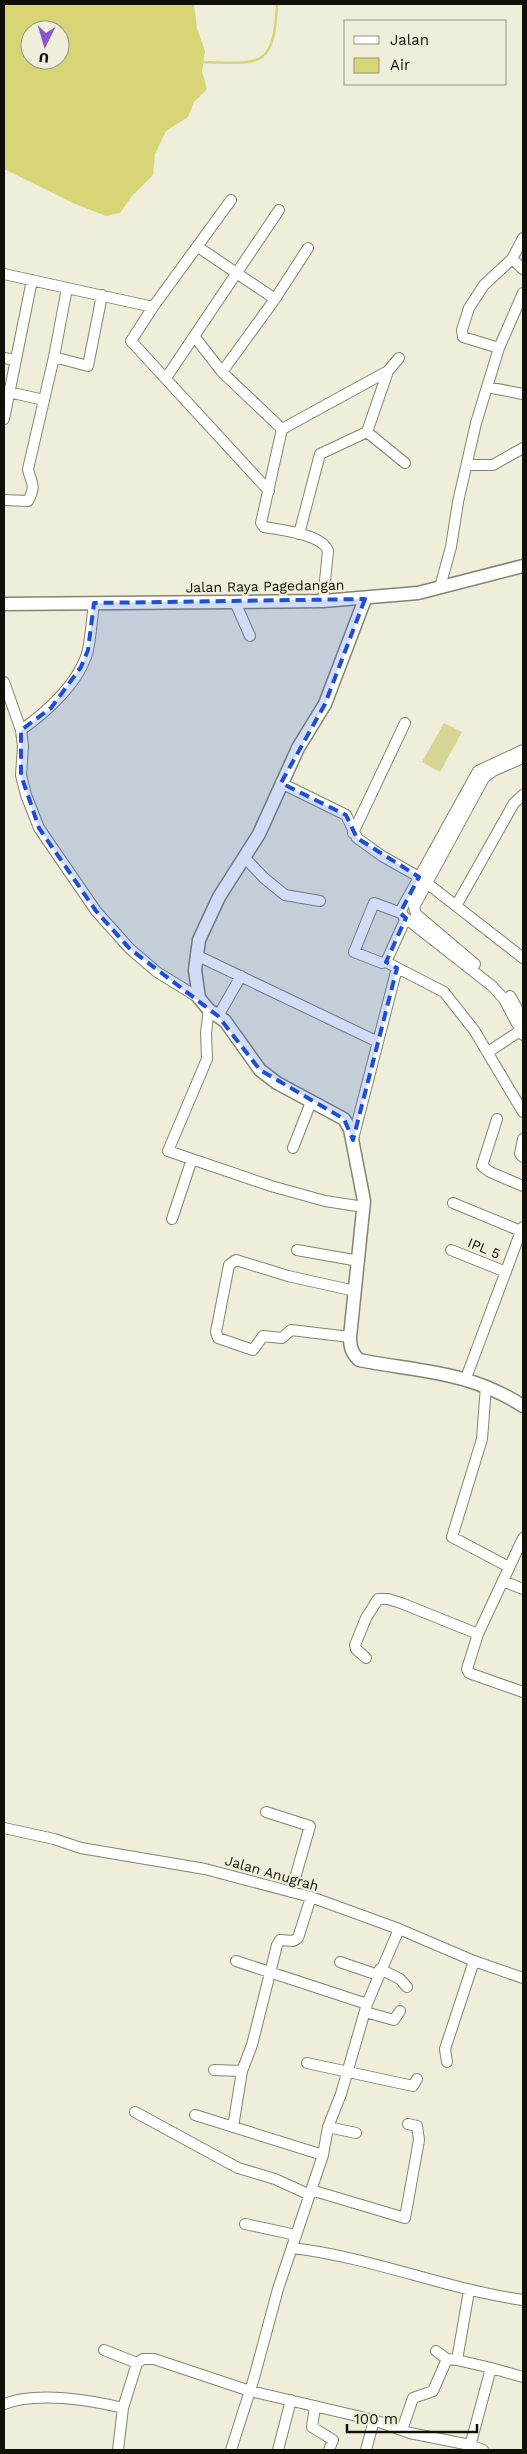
<svg xmlns="http://www.w3.org/2000/svg" width="527" height="2454" viewBox="0 0 527 2454" font-family="'Work Sans',sans-serif">
	<style>
		.green { fill: #d6d594 }
		.water { fill: #d8d577; fill-rule: evenodd }
		.lines { fill: none; stroke-linecap: round; stroke-linejoin: round }
		.stream { stroke: #d8d577; stroke-width: 2.5 }
		.minor-casing { stroke: #848471; stroke-width: 12 }
		.tertiary-casing { stroke: #848471; stroke-width: 15 }
		.minor { stroke: #fff; stroke-width: 10 }
		.tertiary { stroke: #fff; stroke-width: 12 }
		.marked { fill: #1d4ed8; fill-opacity: 0.2; stroke: #1d4ed8; stroke-width: 4; stroke-dasharray: 10 6; stroke-linejoin: round }
		.labels { text-anchor: middle; stroke-width: 4.5; stroke-linejoin: round; paint-order: stroke }
		.street-label { font-size: 14px; fill: #101009; stroke: #eeeeda }
	</style>
	<rect width="100%" height="100%" fill="#eeeeda"/>
	<!-- green -->
	<path class="green" d="M444,723L462,732L440,772L422,762Z"/>
	<!-- water -->
	<path class="water" d="M4,4H194L197,28L205,51L202,71L207,89L194,102L188,117L166,131L155,154L153,175L131,197L120,213L106,216L73,203L4,169ZM30,30H60V60H30Z"/>
	<g class="lines">
		<!-- stream -->
		<path class="stream" d="M202,62C261,64 274,68 277,4"/>
		<!-- minor casing -->
		<g class="minor-casing">
			<path id="minor" d="M231,200L153,307L131,341L269,491
				M198,247L275,299
				M512,259L523,269
				M4,274L153,307
				M194,336L222,372L282,429
				M499,348L463,337L462,330L469,308L484,285L512,259L523,238
				M54,357L88,366L102,295
				M4,358L16,360
				M222,372L275,299L308,248
				M166,378L279,210
				M487,387L523,394
				M4,391L44,400
				M4,419L32,280
				M367,432L405,463
				M467,465H493L523,448
				M4,500L28,501C37,484 31,484 28,469L54,357L67,288
				M299,534L320,454L367,432L388,371L399,358
				M440,587L451,547L458,502L476,423L499,348L523,293
				M323,601L328,551C323,534 280,530 264,527L261,523L282,429L388,371
				M235,602L250,636
				M4,682L21,730L23,746L21,775L26,795L39,828L96,911L130,949L157,972L199,998
				M21,730C47,712 80,682 88,650C91,635 92,618 94,603
				M523,750L478,771L401,910L403,916L492,986L504,999L523,1035
				M281,783L346,815L357,838L382,856L419,877L523,958
				M353,833L405,723
				M244,857L264,878L285,895L320,901
				M456,906L514,803L523,795
				M401,913L374,903L354,952L382,963L386,962L444,992L474,1030L523,1112
				M196,955L378,1042
				M386,962L406,918
				M475,964L416,914L414,907L484,778L493,771L523,758
				M510,996L523,1019
				M209,1010L206,1032L207,1059L168,1151L271,1186L325,1201L364,1207
				M218,1016L241,976
				M488,1052L523,1029
				M497,1119L482,1166L490,1172L523,1186
				M353,1139L397,968
				M523,1139L520,1154L523,1157
				M293,1148L311,1102
				M453,1203L521,1231L523,1227
				M172,1219L192,1159
				M297,1250L359,1261
				M451,1250L506,1272
				M350,1337L291,1330L282,1338L263,1336L253,1350L218,1338L216,1332L229,1265L236,1260L288,1276L355,1291
				M466,1378L521,1231
				M486,1386L482,1439L452,1537L509,1567
				M523,1538L478,1634L467,1669L469,1673L523,1692
				M503,1581L523,1589
				M366,1658L356,1649L355,1645L366,1618L378,1599H388L401,1603L478,1634
				M266,1812L310,1826L291,1892
				M4,1828L54,1839L81,1848L205,1869L311,1897L399,1929L474,1961L523,1978
				M236,1961L367,2004
				M340,1962L378,1975
				M380,1969L400,1979L407,1987
				M365,2012L394,2020L400,2011
				M447,2062L445,2049L474,1961
				M307,2063L413,2086L417,2079
				M214,2070L242,2071L252,2045L277,1945L280,1940L293,1941L298,1938L311,1897
				M135,2112L238,2168L275,2179L310,2195
				M195,2115L323,2155
				M233,2127L242,2071
				M328,2127L356,2133
				M311,2190L405,2218L419,2140L417,2126L408,2124
				M245,2224L296,2235
				M292,2248C371,2257 445,2289 523,2300
				M469,2291L457,2360L491,2368
				M104,2350L137,2363
				M436,2351L447,2359
				M4,2404C36,2391 91,2400 123,2408L137,2363L143,2359H154L250,2391L374,2420L410,2433L470,2445L483,2450
				M315,2406L312,2427L333,2440L329,2450
				M402,2430L413,2398L433,2391L447,2359L457,2360
				M118,2450L123,2408
				M231,2450L254,2378L278,2289L323,2155L328,2127L341,2094L367,2004L399,1929
				M278,2450L291,2400
				M366,2450L374,2420
				M469,2450L491,2368L523,2377"/>
		</g>
		<!-- tertiary casing -->
		<g class="tertiary-casing">
			<path id="tertiary" d="M365,599L325,704L298,748L259,834L219,897L199,940L195,970L199,998L209,1010L225,1021L260,1070L277,1083L344,1119L350,1129L364,1201L350,1337C350,1348 352,1353 359,1360C421,1372 469,1371 523,1406
				M4,604L323,601L418,593L523,566"/>
		</g>
		<!-- minor -->
		<use href="#minor" class="minor"/>
		<!-- tertiary -->
		<use href="#tertiary" class="tertiary"/>
	</g>
	<!-- marked area -->
	<path class="marked" d="M365,599L325,704L281,783L346,815L357,838L419,877L400,913L406,918L386,962L397,968L353,1140L344,1119L260,1070L218,1016L130,949L96,911L39,828L21,775V730L51,708L81,667L88,650L94,603Z"/>
	<g class="labels">
		<!-- street labels -->
		<g class="street-label">
			<text transform="translate(265 586) rotate(-1)" y="5">Jalan Raya Pagedangan</text>
			<text transform="translate(484 1248) rotate(22)" y="5">IPL 5</text>
			<text transform="translate(272 1873) rotate(16)" y="5">Jalan Anugrah</text>
		</g>
	</g>
	<!-- border -->
	<rect width="527" height="2454" fill="none" stroke="#101009" stroke-width="10"/>
	<!-- legend -->
	<rect x="344" y="20" width="162" height="65" fill="#eeeeda" stroke="#959586"/>
	<rect x="354" y="36" width="25" height="8" fill="#ffffff" stroke="#959586"/>
	<text x="390" y="45" font-size="15" fill="#101009">Jalan</text>
	<rect x="354" y="58" width="25" height="15" fill="#d8d577" stroke="#959586"/>
	<text x="390" y="70" font-size="15" fill="#101009">Air</text>
	<!-- north arrow -->
	<g transform="translate(45 45) rotate(185)"><circle r="24" fill="#eeeeda" stroke="#959586"/>
	<path d="M0-4L9 19L0 12L-9 19Z" fill="#8b55cc"/>
	<text y="-8" font-size="14" font-weight="bold" text-anchor="middle" fill="#101009">U</text>
	</g>
	<!-- scale -->
	<path d="M347 2424v8h130v-8" fill="none" stroke="#101009" stroke-width="2.5"/>
	<text x="354" y="2424" font-size="15" fill="#101009" stroke="#eeeeda" stroke-width="4" paint-order="stroke">100 m</text>
</svg>
